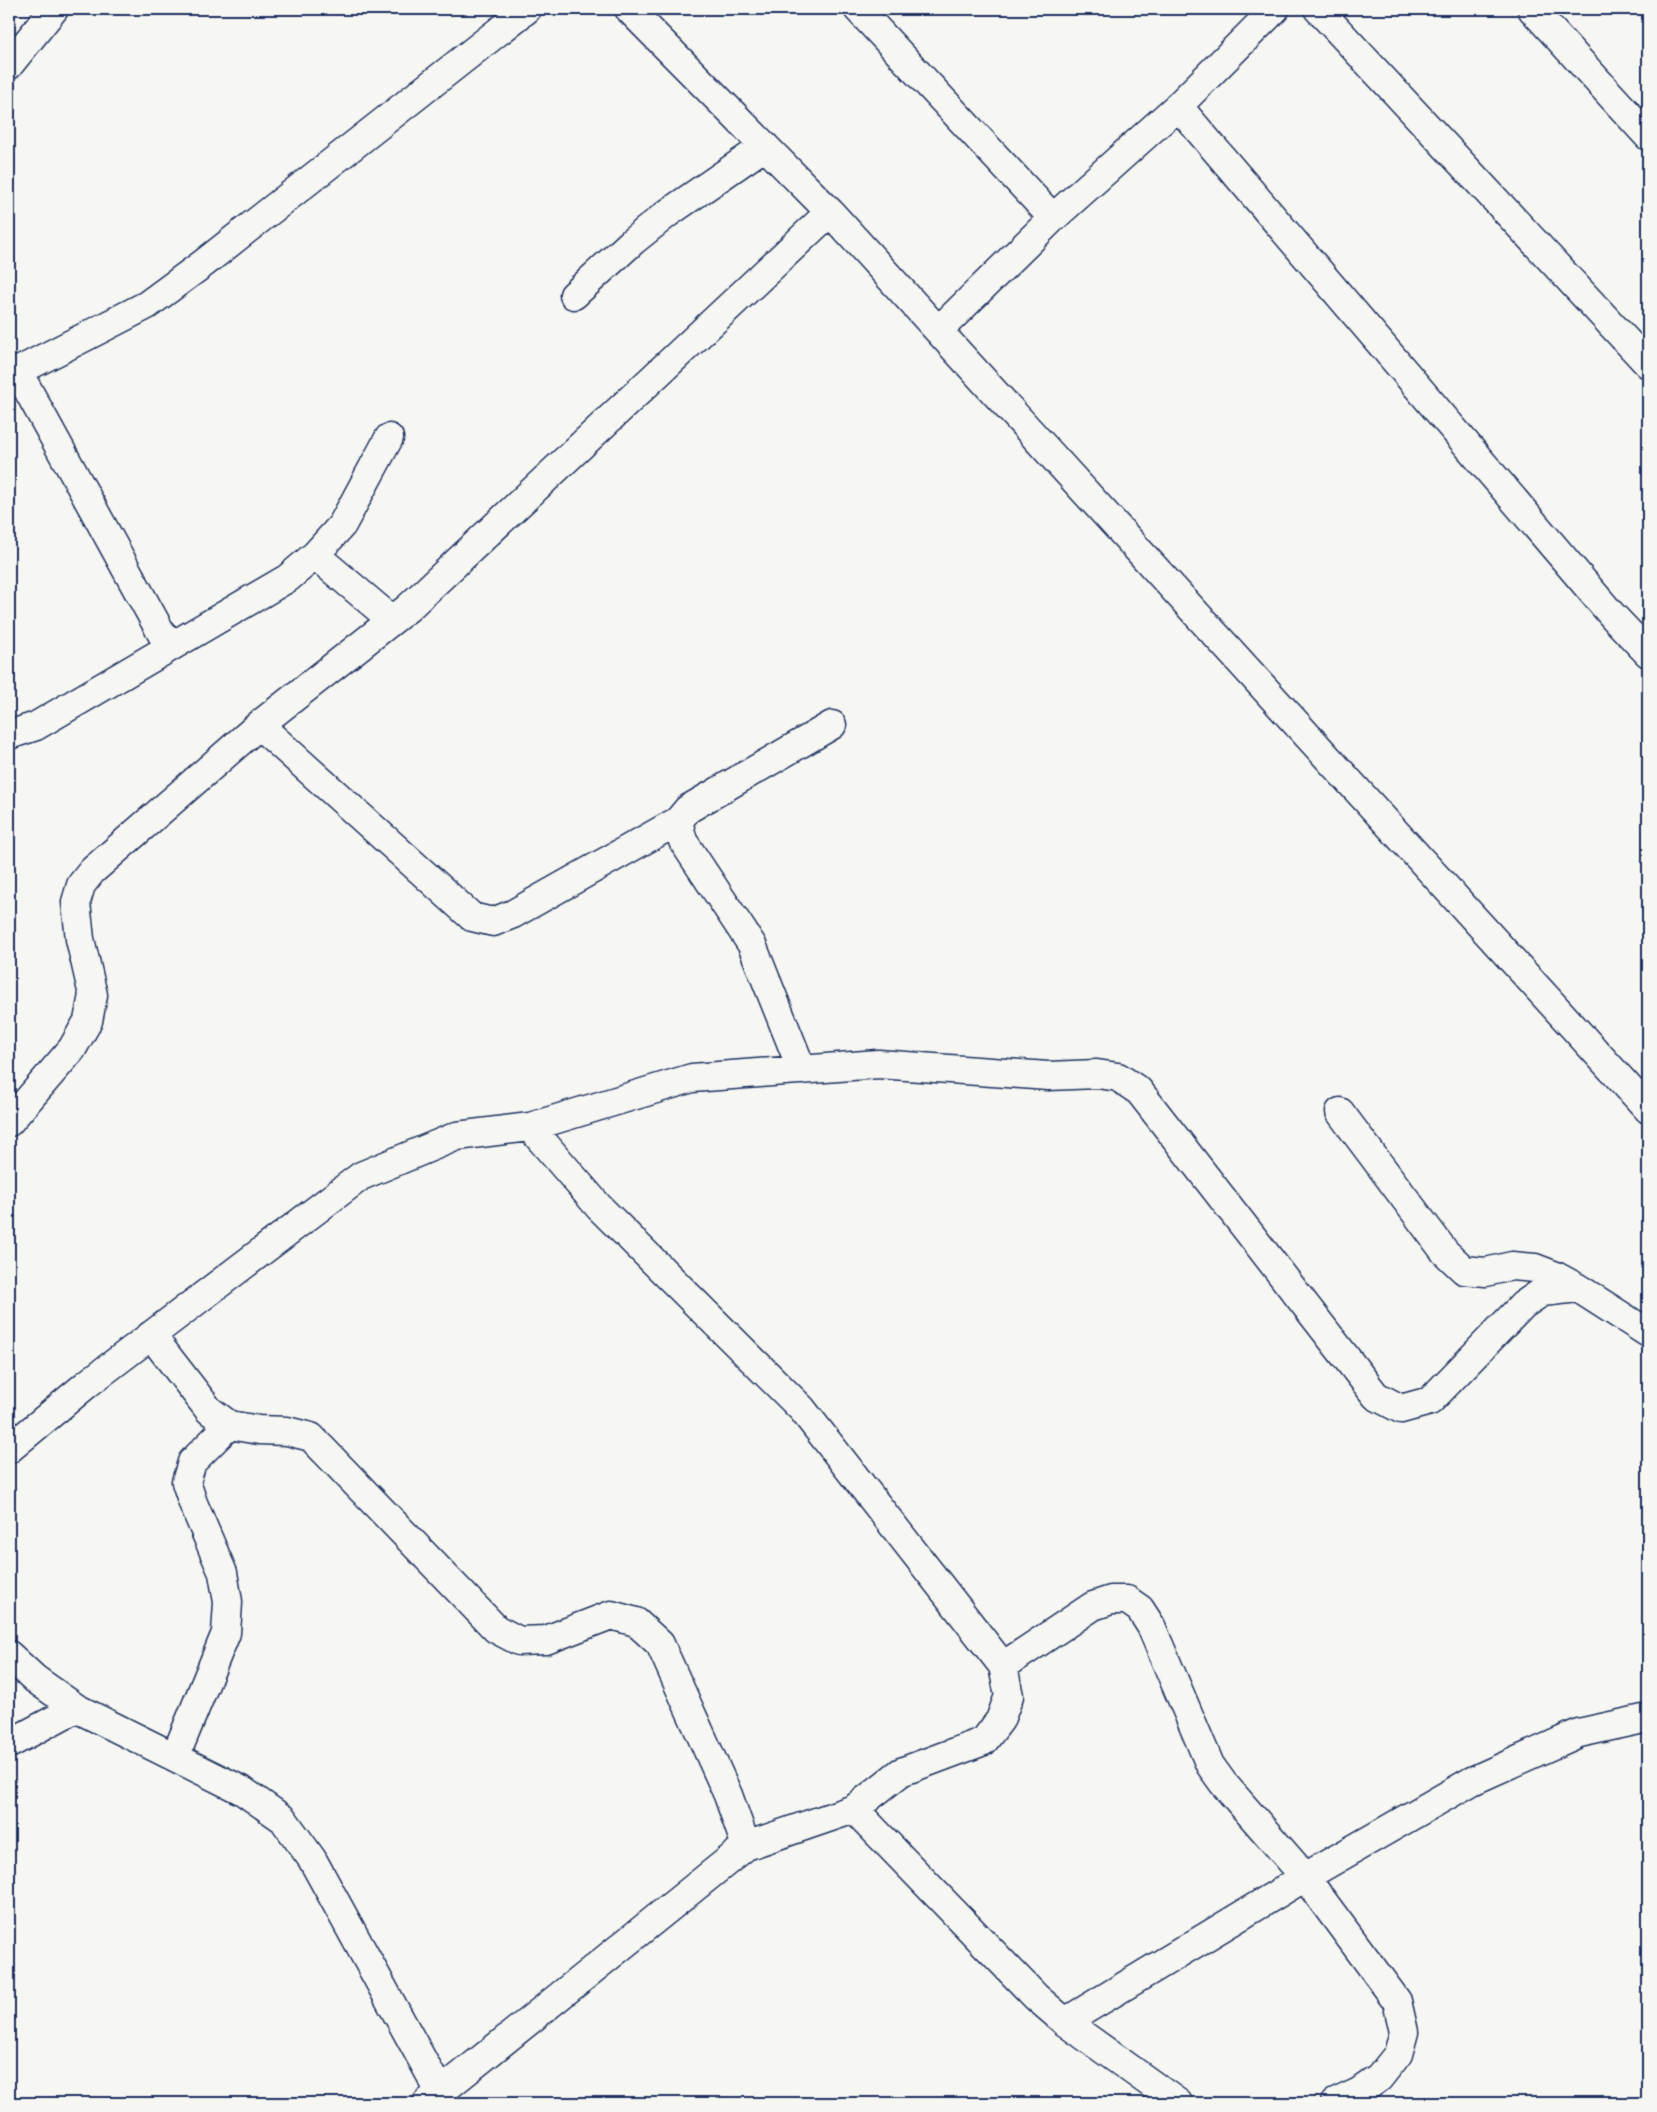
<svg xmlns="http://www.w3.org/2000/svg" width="1657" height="2112" viewBox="0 0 1657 2112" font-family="Mali,sans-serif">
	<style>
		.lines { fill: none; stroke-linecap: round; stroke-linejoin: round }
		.minor-casing { stroke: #1b2f5e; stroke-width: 31 }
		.minor { stroke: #f6f6f2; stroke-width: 28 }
	</style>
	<rect width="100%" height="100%" fill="#f6f6f2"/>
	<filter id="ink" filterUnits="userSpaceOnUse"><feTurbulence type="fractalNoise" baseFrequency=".02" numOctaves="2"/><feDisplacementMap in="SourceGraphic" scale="10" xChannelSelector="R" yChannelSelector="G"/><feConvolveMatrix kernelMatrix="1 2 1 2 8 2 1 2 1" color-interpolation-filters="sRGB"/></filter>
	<g filter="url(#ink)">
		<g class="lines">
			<!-- minor casing -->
			<g class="minor-casing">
				<path id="minor" d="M629,9L830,212L1648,1109
					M858,9L1053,218
					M1318,9L1648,364
					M1532,9L1648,136
					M9,65L54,9
					M1178,106L1612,615L1648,653
					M574,295L633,241L668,213L765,146
					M939,330L1053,218L1178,106L1275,9
					M18,372L169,647
					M9,376L147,305L204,263L527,9
					M315,555L392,620
					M259,725L472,917L493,922L513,914L678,821
					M9,735L36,726L288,578L315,555L342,525L389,438
					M802,1070L752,945L683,841L678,821L688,809L832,725
					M1340,1112L1445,1252L1464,1270L1486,1272L1512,1266L1535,1268L1556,1276L1578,1288
					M9,1122L72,1049L88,1021L93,995L80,939L76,902L81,885L92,871L259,725L408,608L830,212
					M530,1127L599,1207L802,1409L1003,1666L1009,1696L1000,1720L984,1741L901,1772L854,1809
					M151,1335L209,1410L229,1425L259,1430L287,1431L311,1437L496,1629L519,1641L546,1640L611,1615L636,1622L660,1644L728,1795L746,1846
					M9,1449L87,1384L361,1176L457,1136L530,1127L692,1078L878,1064L1048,1076L1097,1074L1118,1077L1139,1091L1376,1396L1401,1409L1430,1401L1523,1305L1542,1292L1578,1288L1648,1333
					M9,1655L35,1679L76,1708L243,1791L283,1819L312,1859L440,2092
					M1003,1666L1093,1606L1111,1600H1127L1140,1609L1151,1626L1210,1765L1223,1783L1305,1877L1397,2001L1404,2032L1398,2054L1379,2078L1359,2092L1335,2103
					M9,1744L76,1708
					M175,1757L226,1633L228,1602L223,1573L193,1503L186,1482L192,1462L229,1425
					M1065,2022L1305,1877L1472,1781L1579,1733L1648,1718
					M427,2103L746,1846L854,1809L1036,1997L1065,2022L1178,2103"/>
			</g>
			<!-- minor -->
			<use href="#minor" class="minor"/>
		</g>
	</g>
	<!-- margin -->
	<rect width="1657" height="2112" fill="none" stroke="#f6f6f2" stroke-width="30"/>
	<rect x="15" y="15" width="1627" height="2082" fill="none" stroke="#1b2f5e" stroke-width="2" filter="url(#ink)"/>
</svg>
